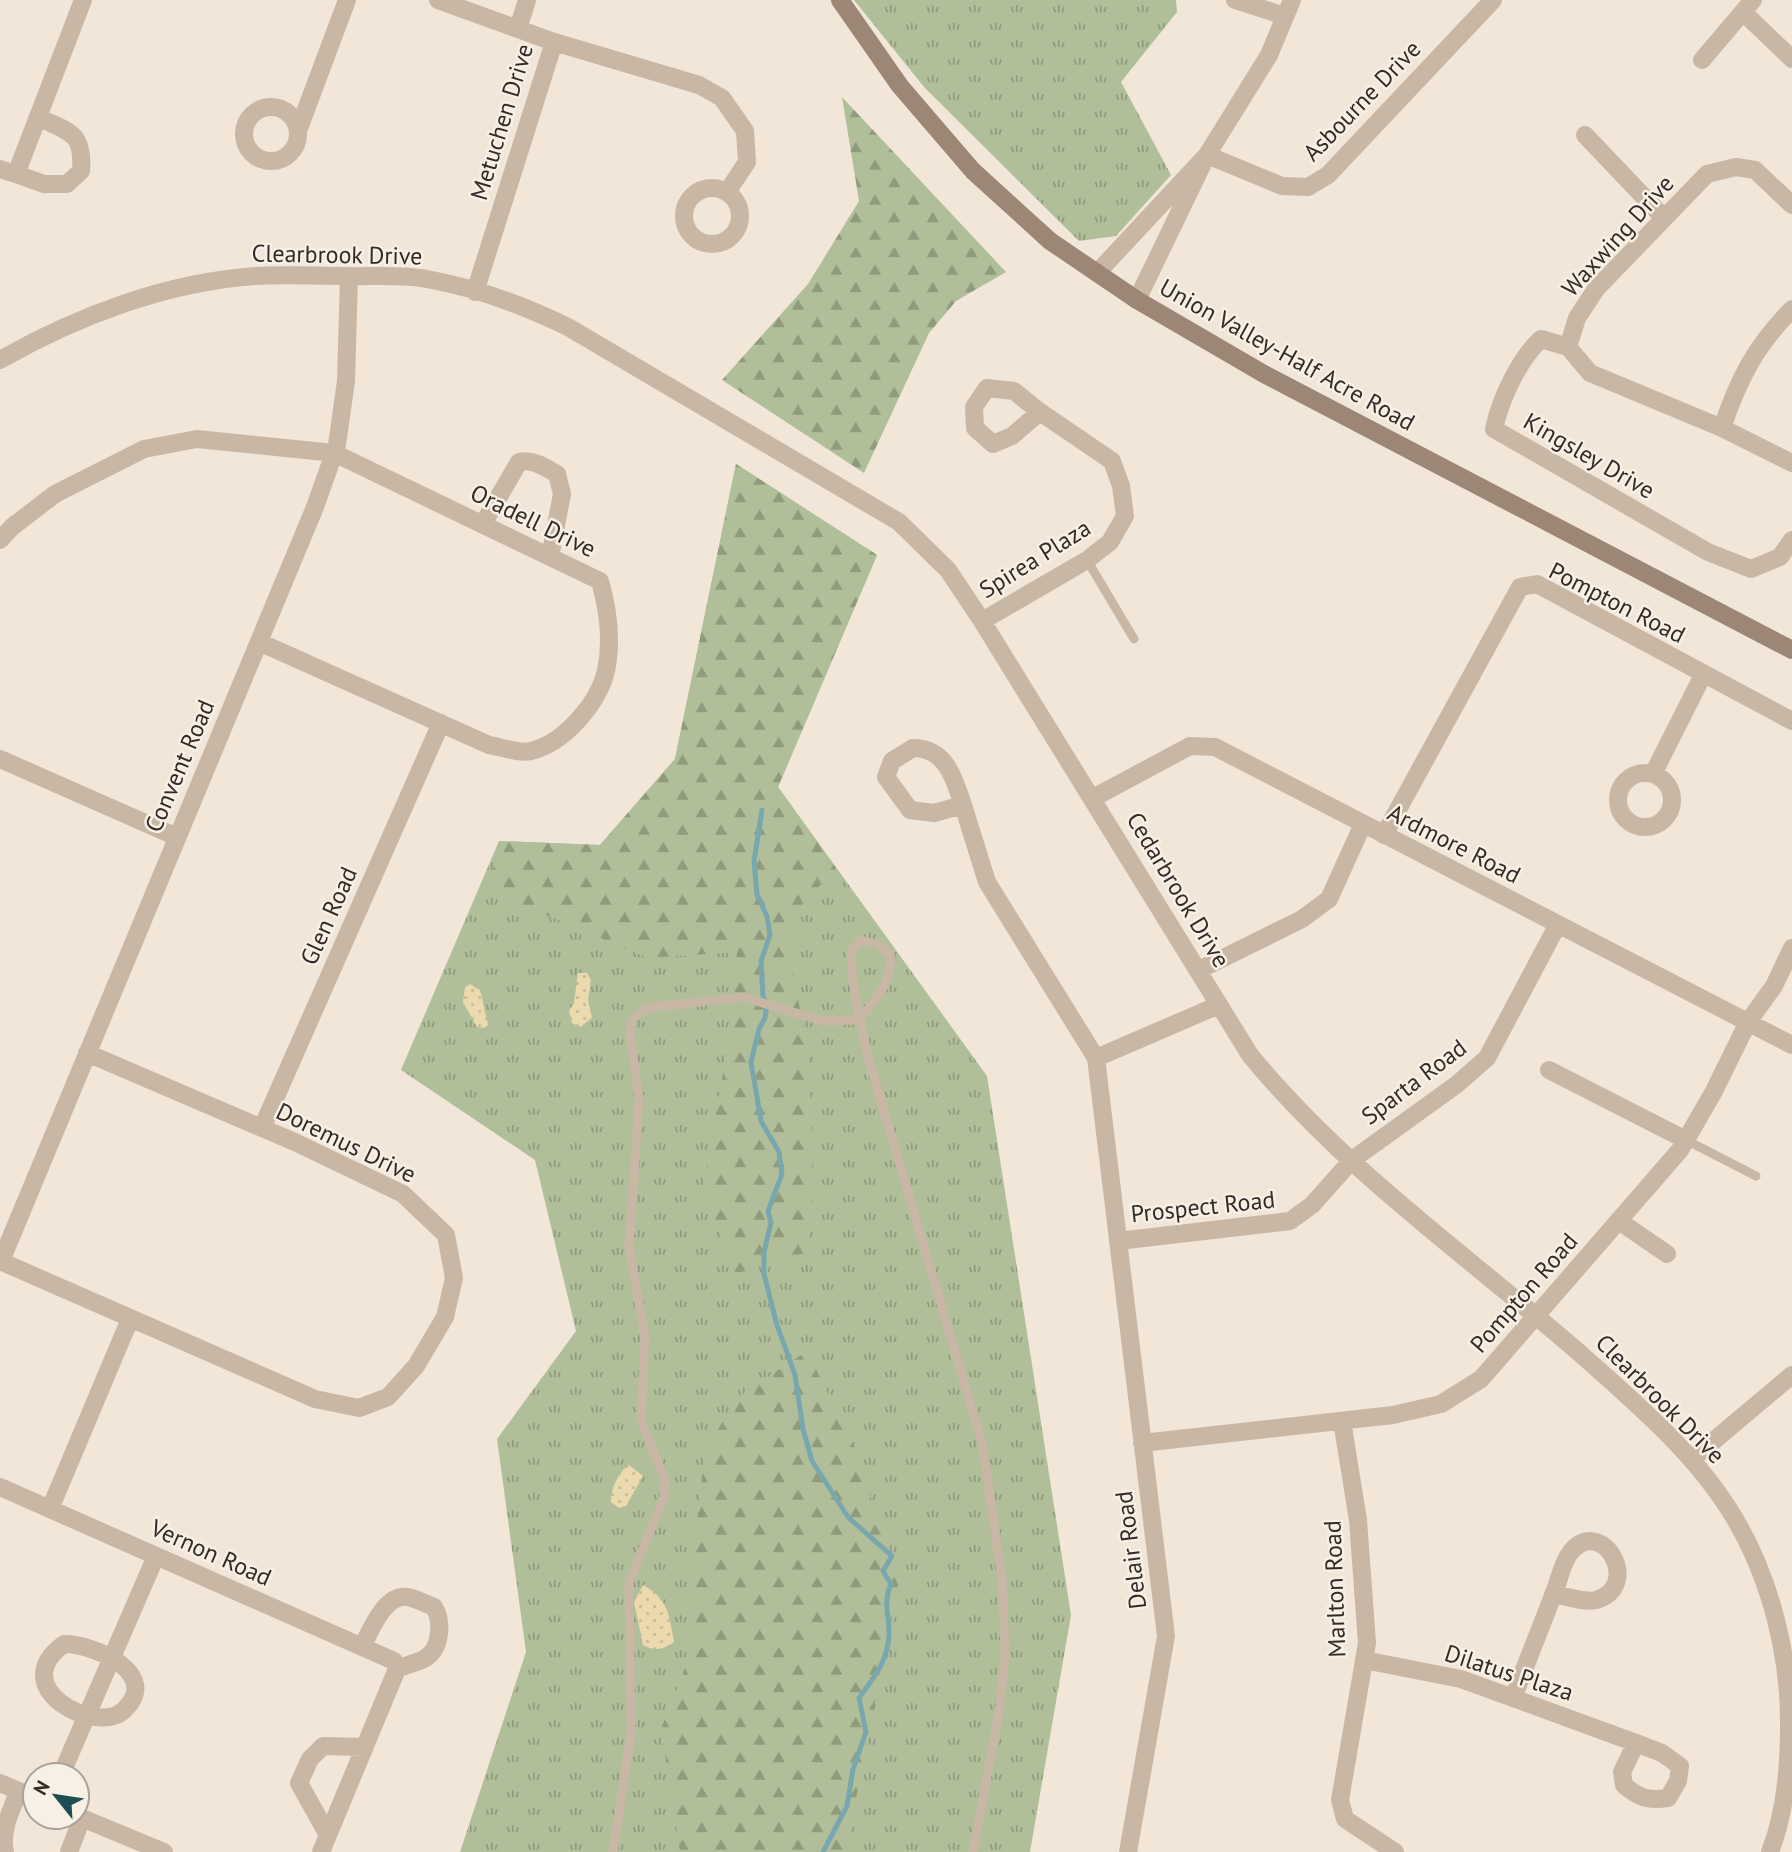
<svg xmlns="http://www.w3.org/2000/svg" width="1792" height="1852" viewBox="0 0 1792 1852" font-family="'PT Sans',sans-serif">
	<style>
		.grass { fill: url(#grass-tufts) }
		.forest { fill: url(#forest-firs) }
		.sand { fill: url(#sand-dots) }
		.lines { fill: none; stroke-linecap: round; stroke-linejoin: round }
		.stream { stroke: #78a8ad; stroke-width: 5 }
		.lane { stroke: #c8b7a5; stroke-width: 9 }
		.street { stroke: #c8b7a5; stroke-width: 18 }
		.secondary { stroke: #9c8676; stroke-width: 18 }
		.labels { text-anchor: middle; stroke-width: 5; stroke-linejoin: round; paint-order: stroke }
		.street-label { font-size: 24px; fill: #342b26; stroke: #f8f0e4 }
	</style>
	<defs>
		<pattern id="grass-tufts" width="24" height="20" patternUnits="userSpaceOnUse" patternTransform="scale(1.75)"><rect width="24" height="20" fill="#b0bf99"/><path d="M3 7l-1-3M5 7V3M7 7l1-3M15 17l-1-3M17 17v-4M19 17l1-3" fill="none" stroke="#909b7d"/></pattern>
		<pattern id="forest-firs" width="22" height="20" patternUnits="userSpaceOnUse" patternTransform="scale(1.75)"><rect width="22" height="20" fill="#b0bf99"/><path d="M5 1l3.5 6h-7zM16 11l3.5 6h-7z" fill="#909b7d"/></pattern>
		<pattern id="sand-dots" width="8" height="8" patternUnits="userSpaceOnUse" patternTransform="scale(1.75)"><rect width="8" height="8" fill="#ecdaaf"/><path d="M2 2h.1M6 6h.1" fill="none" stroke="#cbbb96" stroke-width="1.8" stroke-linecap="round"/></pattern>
	</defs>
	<rect width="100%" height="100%" fill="#f1e6d8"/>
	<!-- grass -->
	<path class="grass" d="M854,0H1176L1177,12L1121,82L1171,175L1116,236L1079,241L924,87Z
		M736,464L877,555L778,787L987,1076L1071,1615L1030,1852H460L526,1652L497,1439L576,1331L535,1160L401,1070L499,841L600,845L675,759Z"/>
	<!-- forest -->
	<path class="forest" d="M842,97L1006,272L956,301L929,333L864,473L722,380L808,284L859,201Z
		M736,464L877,555L778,787L836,868L798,909L789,952L808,1050L814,1184L808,1252L734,1274L703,1186L728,1045L737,952L648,958L489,891L499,841L600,845L675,759Z
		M807,1351L857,1452L898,1585L848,1840L843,1852H680L661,1729L687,1663L694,1548L705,1450L738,1397Z"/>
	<!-- sand -->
	<path class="sand" d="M578,973H587L591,980L588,1000L592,1018L580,1027L572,1023L569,1011L574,1003Z
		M470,984L480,990L488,1025L484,1028L477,1027L463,1002L465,987Z
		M629,1465L643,1476L626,1506L619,1508L611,1502C610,1491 619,1470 629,1465Z
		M643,1585C669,1599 669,1615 674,1642C664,1649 655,1652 643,1645L634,1602Z"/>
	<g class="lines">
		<!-- stream -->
		<path class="stream" d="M762,810L754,861L757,895L767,916L770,935L761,961L763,997L767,1004L765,1018L759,1029L751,1062L761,1121L779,1152L782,1174L768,1211L771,1223L764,1252V1274L777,1325L795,1375L803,1429L812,1461L848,1517L892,1556L883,1571L891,1584C883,1601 889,1615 889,1633C889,1660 874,1677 859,1698L866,1732L853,1769L847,1806L823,1852"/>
		<!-- lane -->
		<path class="lane" d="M1087,560L1134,639
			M1686,1140L1756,1176
			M613,1852L631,1733L629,1582L664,1498L665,1480L641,1421L645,1336L629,1247L639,1099L630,1034L632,1020L646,1008L743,997L823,1021L859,1020C876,1000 893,981 890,954L876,944L861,940L851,952C852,988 860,1021 868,1057L982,1443L1002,1579L1005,1651L1000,1706L973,1852"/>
		<!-- street -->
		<path class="street" d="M438,0L554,42L699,85L722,98L745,131L747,162L727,192
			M1235,0L1285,16
			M1292,0L1269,55L1207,155L1282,186L1308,187L1328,175L1493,0
			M1743,12L1792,59
			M518,29L527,0
			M1702,60L1753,0
			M244 134a27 27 0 1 1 54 0a27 27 0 1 1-54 0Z
			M298,131L347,0
			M1585,135L1664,218
			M0,169L16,174L83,0
			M16,174L44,184H67L81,171C84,132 69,132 38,117
			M684 216a28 28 0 1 1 56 0a28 28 0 1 1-56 0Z
			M1792,205L1755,170L1736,167L1707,174L1596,289L1577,318L1568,347L1590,373L1722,428L1792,463
			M1097,273L1207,155L1137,300
			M475,292L554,42
			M1568,347L1541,339C1519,359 1500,400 1494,429L1708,552L1751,569L1780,557L1792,540
			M0,360C77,316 167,282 256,276C285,274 313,276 342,276C369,277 400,274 427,279C476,288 523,305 568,327L899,522L948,570L982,621L1250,1055C1345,1171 1472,1259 1584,1357C1639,1406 1697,1455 1735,1519C1771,1580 1790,1657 1789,1727C1789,1768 1785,1814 1770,1852
			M987,388L1014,391L1040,412L1012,436L993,444L975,428L974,407Z
			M1722,428C1739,378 1755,347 1792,309
			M483,524L519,462C533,459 545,467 557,474L562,494L550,557
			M0,540L12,527L55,494L144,449L197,439L334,453L600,581C608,609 612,642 606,671C598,704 564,743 531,751C520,754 501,747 489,745L259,642
			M982,621L1087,560L1110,542L1125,516L1121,486L1112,461L1040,412
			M913,748C946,748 954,778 963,805L934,813L910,810L886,777L892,761Z
			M0,759L177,837
			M1618 800a27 27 0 1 1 54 0a27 27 0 1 1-54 0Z
			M1653,774L1703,675
			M1093,798L1190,746L1215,747L1792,1045
			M963,805L987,882L1096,1058L1166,1636L1128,1852
			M1384,835L1520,587L1537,584L1792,721
			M1199,970L1302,919L1329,899L1363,824
			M1096,1058L1219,1005
			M1549,1070L1686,1140
			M262,1128L441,723
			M1619,1221L1667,1254
			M1118,1241L1290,1221L1312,1205L1352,1160L1456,1085L1487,1058L1558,924
			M0,1261L315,1399L359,1408L388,1397L416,1366L445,1317L454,1278L446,1235L403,1194L297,1143L87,1053
			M1,1261L315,507L337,445L346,381L349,276
			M1342,1421L1358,1520L1367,1643L1340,1800L1345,1819L1395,1852
			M1142,1443L1393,1415L1441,1404L1481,1379L1680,1150L1713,1093L1748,1022L1774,986L1792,948
			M1692,1459L1792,1375
			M0,1487L394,1661L397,1669
			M50,1509L130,1319
			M64,1644C96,1644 163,1675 123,1711C96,1735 4,1688 64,1644Z
			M362,1647C370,1632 384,1594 407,1597C415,1598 426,1604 434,1607C443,1622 441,1650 424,1659C416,1663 406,1665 397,1669
			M1364,1660L1461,1679L1636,1743
			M1513,1698C1527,1663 1540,1628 1554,1593C1559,1581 1562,1563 1570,1553C1601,1513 1644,1586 1596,1600C1584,1603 1566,1596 1553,1594
			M1636,1743L1662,1753L1680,1766L1678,1781L1668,1798C1648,1801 1639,1798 1624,1785L1622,1772Z
			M61,1775L156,1556
			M0,1783L35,1798
			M77,1816L164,1852
			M328,1835L299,1783L310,1759L323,1746L365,1747
			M5,1852C0,1832 11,1810 19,1791
			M69,1852L82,1818
			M321,1852L397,1669"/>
		<!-- secondary -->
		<path class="secondary" d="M840,0L900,86L973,171L1050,241L1137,300L1264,374L1792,650"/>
	</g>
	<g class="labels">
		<!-- street labels -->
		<g class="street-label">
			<text transform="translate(1362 101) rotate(-46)" y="8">Asbourne Drive</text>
			<text transform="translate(502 122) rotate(-73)" y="8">Metuchen Drive</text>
			<text transform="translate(1618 236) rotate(-48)" y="8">Waxwing Drive</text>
			<text transform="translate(337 255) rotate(1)" y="8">Clearbrook Drive</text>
			<text transform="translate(1287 355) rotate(29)" y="8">Union Valley-Half Acre Road</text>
			<text transform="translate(1589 456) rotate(30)" y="8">Kingsley Drive</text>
			<text transform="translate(533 521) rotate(26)" y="8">Oradell Drive</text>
			<text transform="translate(1035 559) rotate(-32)" y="8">Spirea Plaza</text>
			<text transform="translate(1617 603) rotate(27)" y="8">Pompton Road</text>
			<text transform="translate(180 766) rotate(-67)" y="8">Convent Road</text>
			<text transform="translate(1454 844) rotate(27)" y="8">Ardmore Road</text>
			<text transform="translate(1178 890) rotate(59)" y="8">Cedarbrook Drive</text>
			<text transform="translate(329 916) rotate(-66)" y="8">Glen Road</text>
			<text transform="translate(1414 1082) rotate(-37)" y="8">Sparta Road</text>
			<text transform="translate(346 1143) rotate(26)" y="8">Doremus Drive</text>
			<text transform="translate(1203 1207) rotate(-6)" y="8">Prospect Road</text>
			<text transform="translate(1524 1293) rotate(-49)" y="8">Pompton Road</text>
			<text transform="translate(1660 1399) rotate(45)" y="8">Clearbrook Drive</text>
			<text transform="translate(1131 1550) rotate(-97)" y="8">Delair Road</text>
			<text transform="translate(211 1553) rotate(24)" y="8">Vernon Road</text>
			<text transform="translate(1335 1589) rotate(-92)" y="8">Marlton Road</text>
			<text transform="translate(1509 1673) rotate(18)" y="8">Dilatus Plaza</text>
		</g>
	</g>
	<!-- north arrow -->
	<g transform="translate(56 1796) rotate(300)"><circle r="33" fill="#f8f0e4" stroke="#aaa198" stroke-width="2"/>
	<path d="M0-5L12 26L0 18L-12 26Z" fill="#1c4e54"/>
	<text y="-10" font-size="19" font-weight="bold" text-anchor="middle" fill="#342b26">N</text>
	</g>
</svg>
